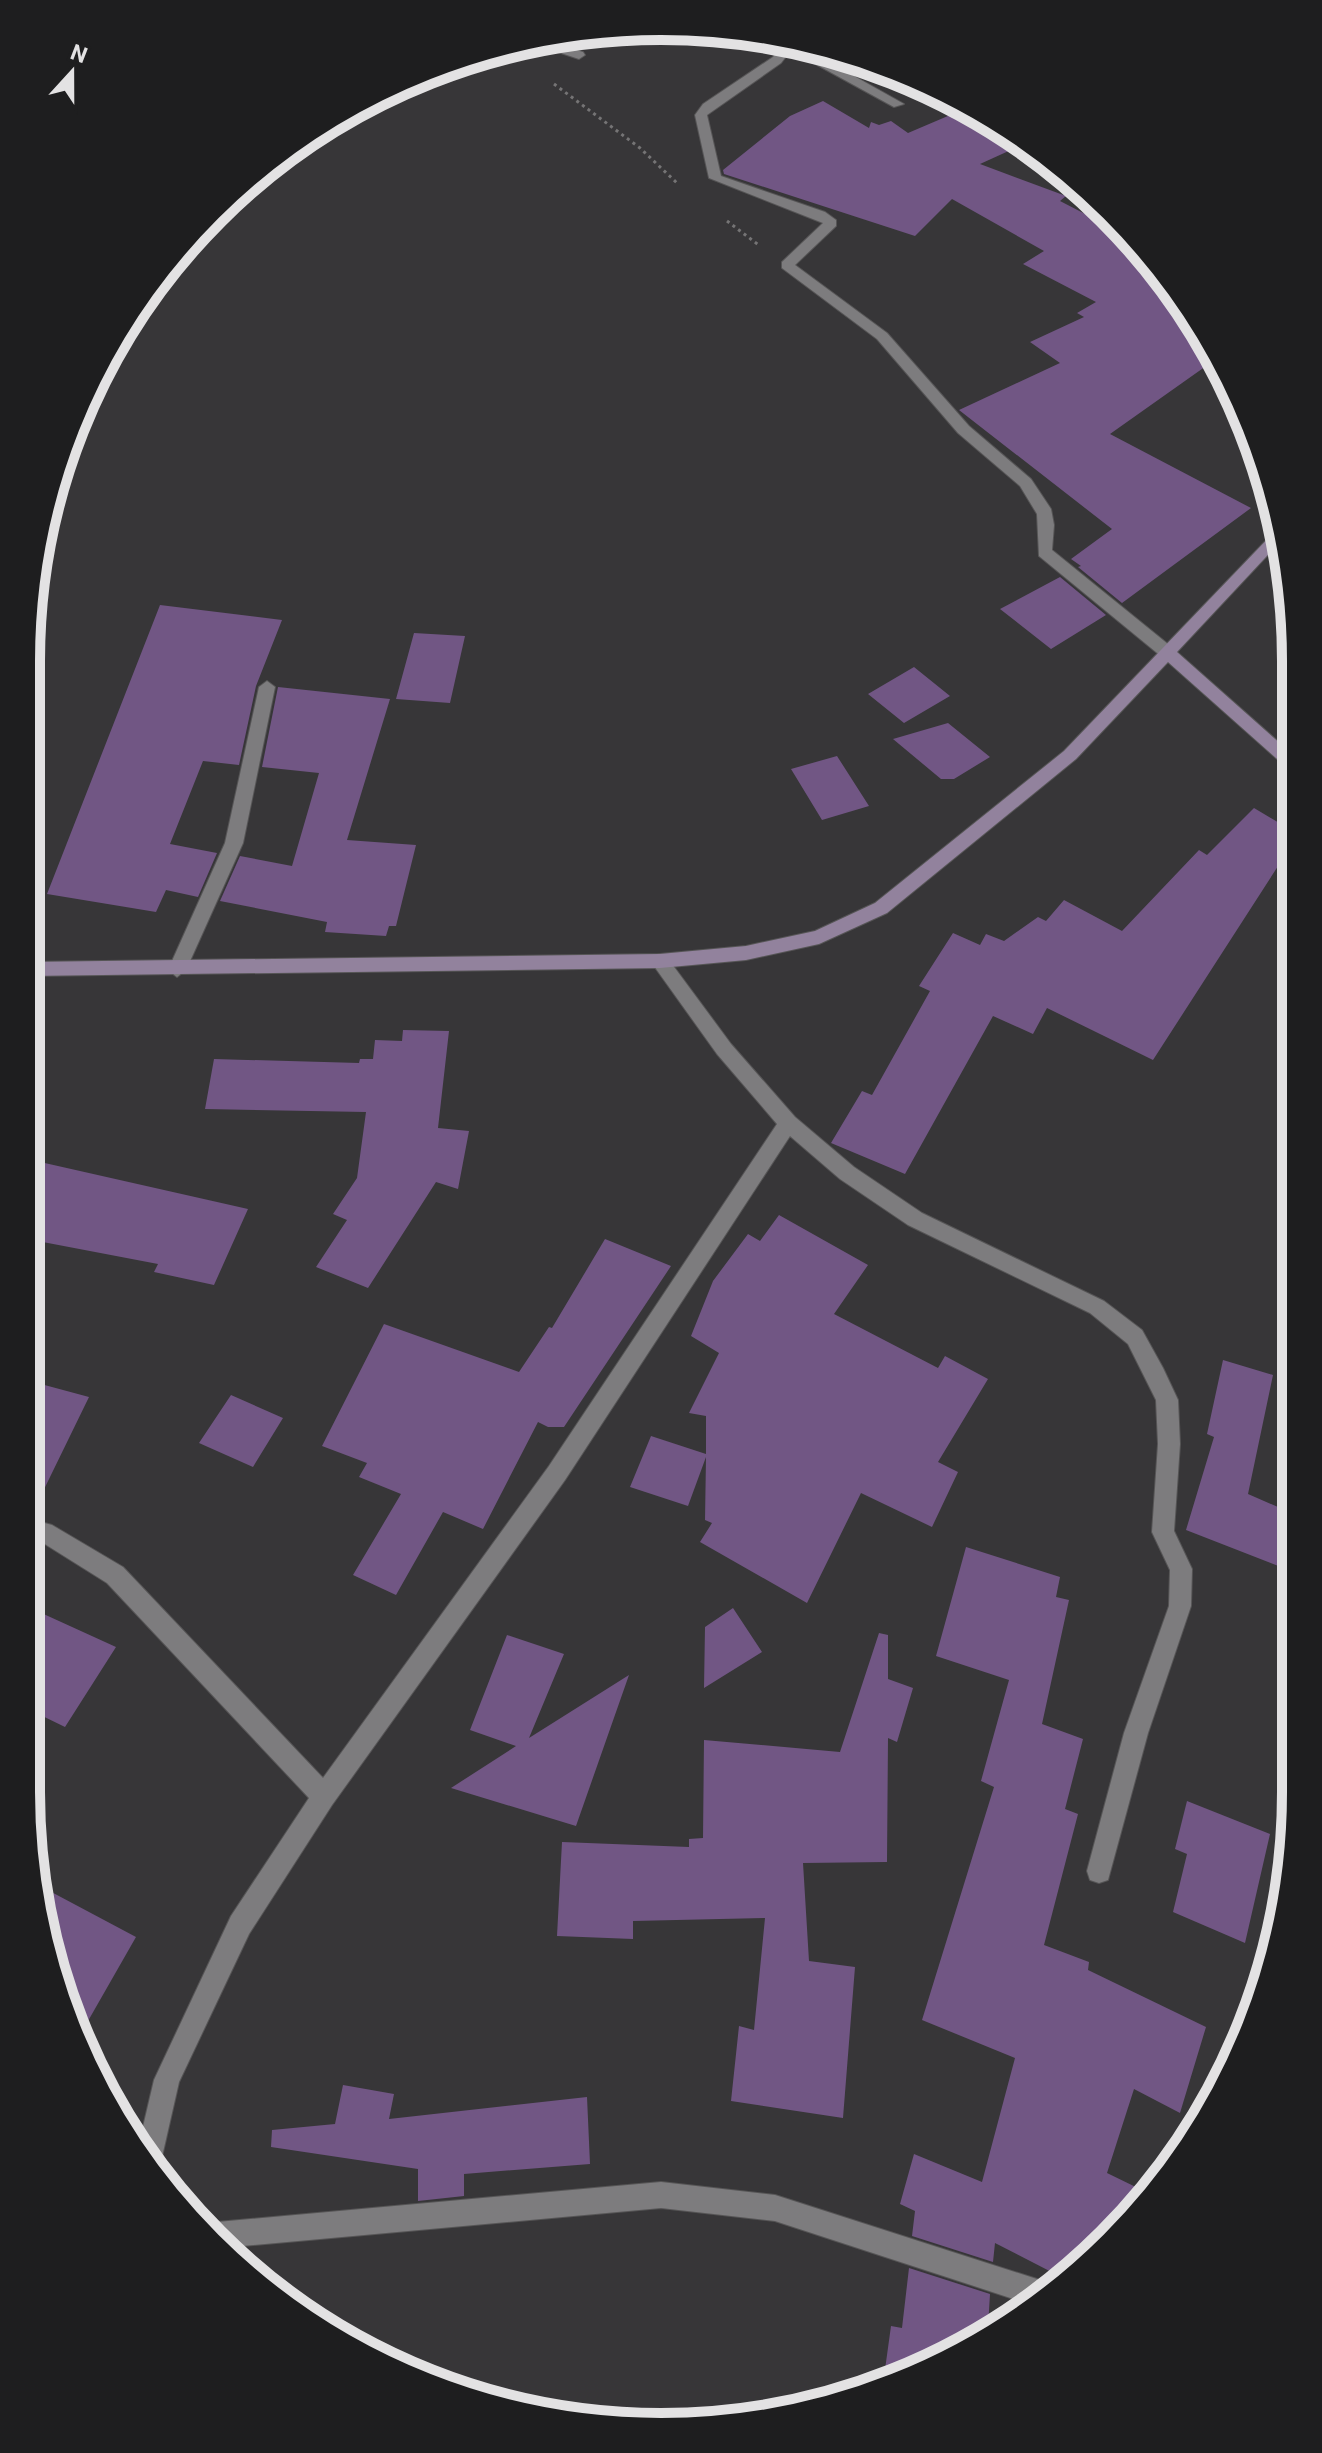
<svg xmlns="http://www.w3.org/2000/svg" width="1322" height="2453" viewBox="0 0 1322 2453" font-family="Roboto,sans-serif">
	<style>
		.building { fill: #715684 }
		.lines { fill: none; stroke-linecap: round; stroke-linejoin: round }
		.lane-casing { stroke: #565556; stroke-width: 2 }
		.street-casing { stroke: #565556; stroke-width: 2 }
		.secondary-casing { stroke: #565556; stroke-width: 2 }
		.path { stroke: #757475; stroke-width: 3; stroke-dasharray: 3 4; stroke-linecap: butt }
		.lane { fill: #7d7c7e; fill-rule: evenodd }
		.street { fill: #7d7c7e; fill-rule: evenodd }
		.secondary { fill: #92829d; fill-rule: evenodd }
		.rim { fill: none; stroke: #e3e2e3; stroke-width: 10 }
	</style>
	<rect width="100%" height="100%" fill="#373638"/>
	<!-- building -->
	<path class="building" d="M823,101L869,128L871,122L879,125L891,121L908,133L969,107L1024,144L980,164L1066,196L1060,201L1124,234L1189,308L1216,359L1110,434L1251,508L1122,603L1078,567L1081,566L1071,559L1112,529L959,410L1060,363L1030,342L1084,317L1077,313L1096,302L1023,264L1044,251L952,199L915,236L724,174L723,170L790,116Z
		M1060,577L1106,615L1051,649L1000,609Z
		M160,605L282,620L256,686L239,765L203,761L170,844L217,853L198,897L166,890L156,912L47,894Z
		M414,633L465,636L450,703L396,699Z
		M914,667L950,696L904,723L868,694Z
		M278,687L390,699L347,840L416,845L396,926H389L386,936L325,932L327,922L220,901L240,856L292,866L319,773L262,767Z
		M948,723L990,757L954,779H941L893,739Z
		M837,756L869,806L822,820L791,769Z
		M1254,808L1291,830V846L1153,1060L1047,1008L1033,1034L993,1016L905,1174L831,1143L862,1091L872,1095L930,991L919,986L953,933L980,945L986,934L1004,941L1038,917L1046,921L1064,900L1122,931L1199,850L1207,855Z
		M403,1030L449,1031L438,1128L469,1131L458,1189L436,1182L368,1288L316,1267L347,1220L333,1214L357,1178L366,1112L205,1109L214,1059L359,1063L360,1059H373L375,1040L402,1041Z
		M27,1159L248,1209L214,1285L154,1272L158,1264L27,1239Z
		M779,1215L868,1265L834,1314L938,1368L945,1356L988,1379L938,1462L958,1472L932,1527L861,1493L807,1603L700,1542L712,1523L705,1520L706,1457L688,1506L630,1487L651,1436L706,1454V1416L689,1413L719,1353L691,1336L713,1281L748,1234L760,1241Z
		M605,1239L671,1266L564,1427H548L538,1422L483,1529L443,1512L396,1595L353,1575L401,1494L359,1477L367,1463L322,1446L384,1324L519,1372L549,1327L552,1328Z
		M1223,1360L1273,1375L1248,1494L1294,1514V1572L1186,1530L1214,1437L1207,1434Z
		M26,1380L89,1397L31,1516L26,1515Z
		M231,1395L283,1418L253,1467L199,1443Z
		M966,1547L1060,1577L1056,1597L1069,1600L1042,1724L1083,1739L1065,1809L1078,1814L1044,1945L1089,1962L1088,1970L1206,2027L1180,2113L1134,2089L1107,2173L1144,2191L1080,2269L1065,2279L995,2243L993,2262L912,2236L915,2211L900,2204L914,2154L982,2182L1015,2058L922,2020L994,1787L981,1781L1009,1680L936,1656Z
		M26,1606L116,1647L65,1727L26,1708Z
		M733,1608L762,1652L704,1688L705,1627Z
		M879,1633L888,1635V1679L913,1688L897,1742L888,1738L887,1862L803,1863L809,1961L855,1967L843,2118L731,2101L739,2026L754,2030L765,1918L633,1921V1939L557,1936L562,1842L689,1847V1839L703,1838L704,1740L840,1752Z
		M507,1635L564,1654L529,1738L629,1675L576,1826L451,1788L516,1746L470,1730Z
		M1187,1801L1270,1834L1245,1943L1173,1912L1187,1854L1175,1849Z
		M42,1887L136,1937L80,2035L60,1997Z
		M343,2085L394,2094L389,2119L587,2097L590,2164L464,2174V2196L418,2201V2169L271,2147L272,2130L335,2124Z
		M909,2268L990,2294L988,2327L904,2378L883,2384L891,2326L902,2328Z"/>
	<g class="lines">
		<!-- lane casing -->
		<g class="lane-casing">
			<path id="lane" d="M778,39L797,44L904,104L894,107L779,44Z"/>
		</g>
		<!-- street casing -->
		<g class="street-casing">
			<path id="street" d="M775,39L787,41L791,50L781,63L707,115L721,176L825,212L836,220V226L795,265L887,333L969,426L1031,479L1051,509L1054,525L1052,550L1174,649V657H1162L1039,556L1037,514L1020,486L958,433L877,339L782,268V262L823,223L709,178L695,115L703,104L773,57L779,50Z
				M541,40L583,52L585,55L579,59L528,42Z
				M267,681L275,687L243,843L186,970L177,977L168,970L225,843L259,687Z
				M660,954L666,956L731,1044L795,1117L854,1167L922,1213L1104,1301L1142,1330L1163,1368L1178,1400L1180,1444L1174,1531L1192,1569L1191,1606L1148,1733L1108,1880L1099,1883L1090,1880L1087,1871L1124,1733L1169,1606L1170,1570L1152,1532L1158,1444L1156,1400L1128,1344L1090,1313L908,1225L840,1179L790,1136L565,1480L332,1805L249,1934L179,2082L161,2161L154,2172L139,2144L154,2080L231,1916L309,1798L107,1583L40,1541L26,1539V1518L52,1525L123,1567L323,1778L549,1466L777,1124L717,1054L654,966L651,961L654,956Z
				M661,2182L775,2195L1040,2280L1051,2287L1026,2303L775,2221L661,2208L231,2247L207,2226L217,2222Z"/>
		</g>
		<!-- secondary casing -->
		<g class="secondary-casing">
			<path id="secondary" d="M1277,529L1281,541L1177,652L1291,753V768L1285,766L1168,662L1076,759L887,913L819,944L746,960L660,968L27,976V962L660,954L746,946L815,931L875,903L1064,751Z"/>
		</g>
		<!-- path -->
		<path class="path" d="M554,84L640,148L677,183
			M727,221L760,246"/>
		<!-- lane -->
		<use href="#lane" class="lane"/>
		<!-- street -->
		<use href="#street" class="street"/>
		<!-- secondary -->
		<use href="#secondary" class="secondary"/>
	</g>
	<!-- crop -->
	<path d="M0 0H1322V2453H0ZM661 40H661A621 621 0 0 1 1282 661V1792A621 621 0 0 1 661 2413H661A621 621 0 0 1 40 1792V661A621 621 0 0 1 661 40Z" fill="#1e1e1f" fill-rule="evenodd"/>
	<path class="rim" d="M661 40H661A621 621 0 0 1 1282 661V1792A621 621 0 0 1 661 2413H661A621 621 0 0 1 40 1792V661A621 621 0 0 1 661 40Z"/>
	<!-- north arrow -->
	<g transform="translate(72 72) rotate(21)" stroke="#1e1e1f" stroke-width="6" paint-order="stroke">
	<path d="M0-6L14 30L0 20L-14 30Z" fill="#e3e2e3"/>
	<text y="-12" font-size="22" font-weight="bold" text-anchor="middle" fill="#e3e2e3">N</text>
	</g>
</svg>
